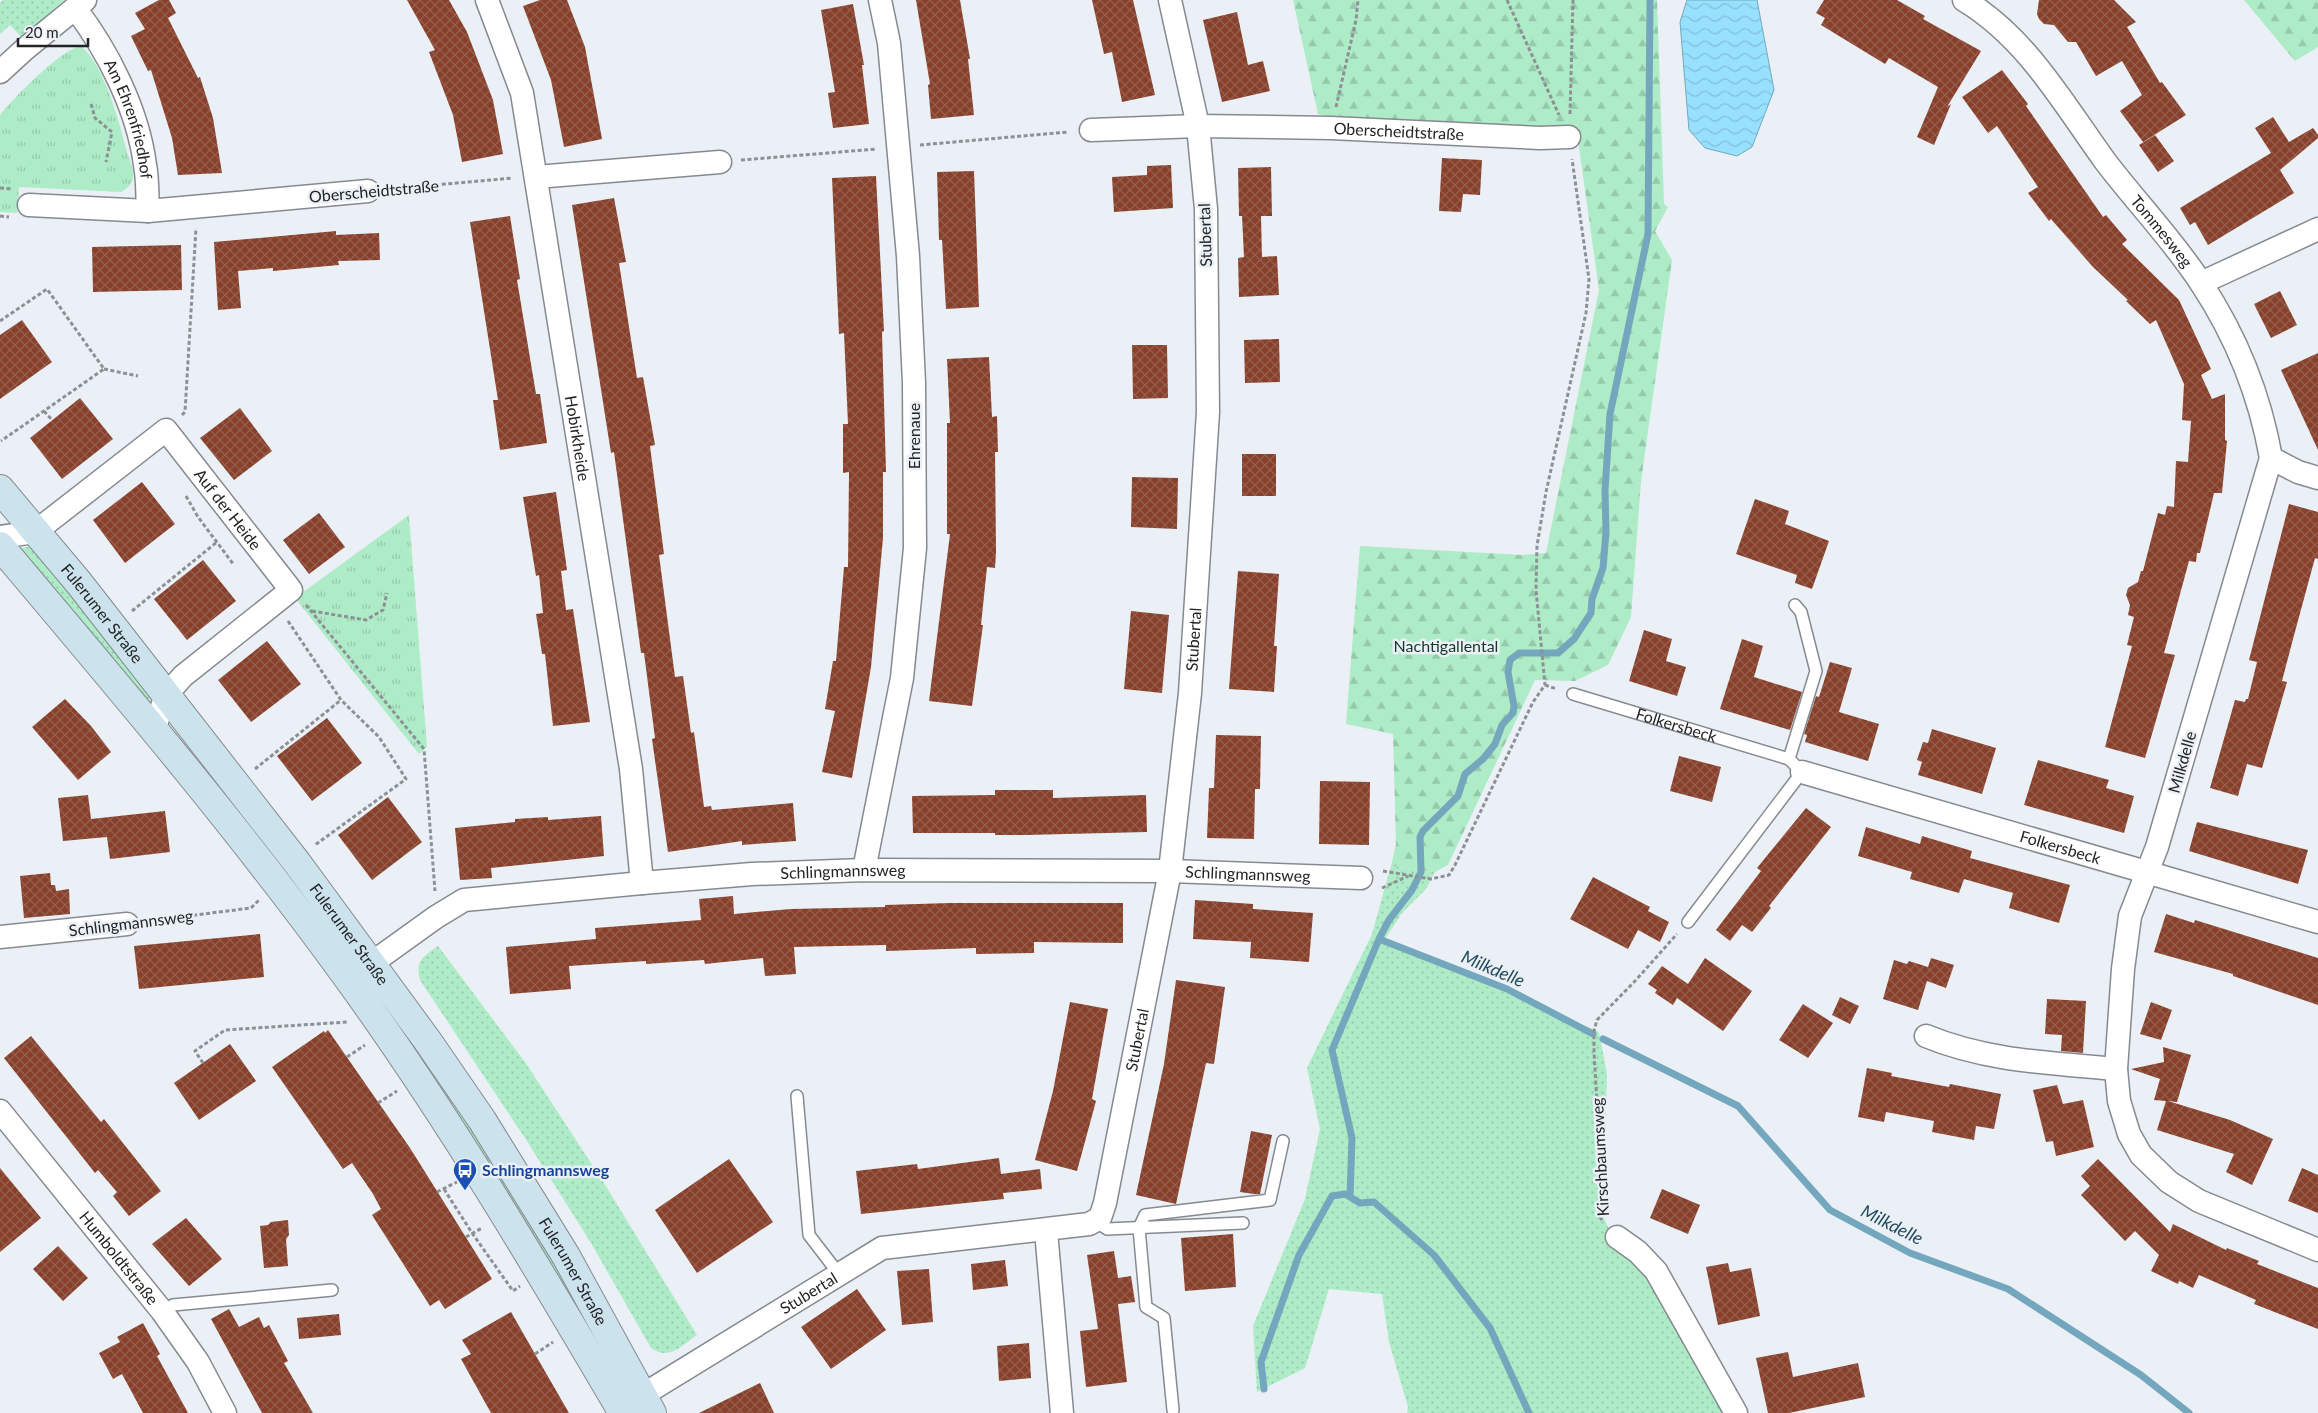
<svg xmlns="http://www.w3.org/2000/svg" width="2318" height="1413" viewBox="0 0 2318 1413" font-family="Lato,sans-serif">
	<style>
		.grass { fill: url(#grass-dots) }
		.forest { fill: url(#forest-firs) }
		.park { fill: url(#park-tufts) }
		.water { fill: url(#water-waves); stroke: #74a7bd }
		.lines { fill: none; stroke-linecap: round; stroke-linejoin: round }
		.stream { stroke: #74a7bd; stroke-width: 7 }
		.building { fill: url(#building-cross-hatch) }
		.lane-casing { stroke: #868a90; stroke-width: 14 }
		.street-casing { stroke: #868a90; stroke-width: 25 }
		.secondary-casing { stroke: #868a90; stroke-width: 30 }
		.path { stroke: #8d9095; stroke-width: 3; stroke-dasharray: 4 2.5; stroke-linecap: butt }
		.lane { stroke: #fff; stroke-width: 11 }
		.street { stroke: #fff; stroke-width: 22 }
		.secondary { stroke: #cce3ed; stroke-width: 28 }
		.labels { text-anchor: middle; stroke-width: 5; stroke-linejoin: round; paint-order: stroke }
		.street-label { font-size: 16px; fill: #222326; stroke: #eaf0f6 }
		.park-label { font-size: 16px; fill: #143826; stroke: #eaf0f6 }
		.transit-label { font-size: 16px; font-weight: bold; fill: #164399; stroke: #eaf0f6; text-anchor: start }
		.water-label { font-size: 18px; font-style: italic; fill: #224c5c; stroke: #eaf0f6 }
	</style>
	<defs>
		<pattern id="grass-dots" width="8" height="8" patternUnits="userSpaceOnUse" patternTransform="scale(1.25)"><rect width="8" height="8" fill="#aeebc7"/><path d="M2 2h.1M6 6h.1" fill="none" stroke="#95c9ab" stroke-width="1.8" stroke-linecap="round"/></pattern>
		<pattern id="forest-firs" width="22" height="20" patternUnits="userSpaceOnUse" patternTransform="scale(1.25)"><rect width="22" height="20" fill="#aeebc7"/><path d="M5 1l3.5 6h-7zM16 11l3.5 6h-7z" fill="#95c9ab"/></pattern>
		<pattern id="park-tufts" width="24" height="20" patternUnits="userSpaceOnUse" patternTransform="scale(1.25)"><rect width="24" height="20" fill="#aeebc7"/><path d="M3 7l-1-3M5 7V3M7 7l1-3M15 17l-1-3M17 17v-4M19 17l1-3" fill="none" stroke="#95c9ab"/></pattern>
		<pattern id="water-waves" width="16" height="10" patternUnits="userSpaceOnUse" patternTransform="scale(1.25)"><rect width="16" height="10" fill="#97e0fe"/><path d="M0 5q4-4 8 0t8 0" fill="none" stroke="#82c0da"/></pattern>
		<pattern id="building-cross-hatch" width="8" height="8" patternUnits="userSpaceOnUse" patternTransform="scale(1.25)"><rect width="8" height="8" fill="#88402a"/><path d="M0 0l8 8M0 8l8-8" fill="none" stroke="#955f4f"/></pattern>
	</defs>
	<rect width="100%" height="100%" fill="#eaf0f6"/>
	<!-- grass -->
	<path class="grass" d="M3,0H64L22,38L10,25L0,34V3Z
		M31,546L153,690L148,710L12,550Z
		M1391,866L1435,872L1426,889L1402,913L1385,939L1441,961L1599,1032L1607,1074L1603,1216L1608,1227L1647,1269L1727,1413H1407L1408,1407L1389,1342L1382,1294L1329,1289L1305,1368L1257,1392L1253,1326L1305,1199L1320,1129L1307,1068L1372,934Z
		M438,946L527,1065L602,1180L697,1335C681,1346 669,1361 651,1348L591,1243L525,1138L420,980C415,960 423,957 438,946Z
		M377,982L472,1122L586,1314L561,1290L374,1003Z"/>
	<!-- forest -->
	<path class="forest" d="M1293,0H1657L1664,204L1668,207L1655,231L1672,260L1641,481L1631,617L1608,665L1575,681L1535,680L1448,865L1435,872L1391,866L1396,844L1393,734L1346,724L1360,546L1522,555L1546,553L1599,290L1577,133L1339,120L1318,114Z
		M2244,0H2318V47L2295,61Z"/>
	<!-- park -->
	<path class="park" d="M81,46C105,66 119,122 127,152C129,159 133,167 133,174C134,183 128,188 121,192L19,187L17,213L0,212V115C14,98 61,49 81,46Z
		M409,515L427,747L419,754L295,598Z"/>
	<!-- water -->
	<path class="water" d="M1687,0H1757L1774,90L1752,147L1737,156L1705,148L1689,130L1680,22Z"/>
	<g class="lines">
		<!-- stream -->
		<path class="stream" d="M1379,939L1507,989L1593,1034
			M1603,1039L1738,1106L1830,1210L1910,1253L2008,1289L2141,1375L2189,1413
			M1350,1197L1360,1203L1374,1202L1434,1255L1490,1328L1529,1413
			M1264,1389L1261,1362L1299,1255L1332,1196L1345,1194L1350,1197L1352,1138L1332,1050L1379,939L1389,920L1412,890L1421,872L1420,837L1423,831L1458,796L1465,774L1483,759L1495,744L1502,725L1513,713L1514,706L1508,672L1510,660L1519,653H1558L1574,639L1591,613L1592,599L1603,568L1606,532L1605,490L1610,414L1648,234L1650,0"/>
	</g>
	<!-- building -->
	<path class="building" d="M159,0H169L176,13L168,18L198,78L200,77L213,118L222,173L178,175L172,138L151,70L148,71L131,36L145,29L135,13Z
		M407,0H449L467,32L493,100L503,154L462,162L453,115L429,52L435,50Z
		M540,0H567L585,47L602,139L564,147L551,80L523,6Z
		M916,0H960L970,59H968L974,115L931,119L928,85L930,84Z
		M1092,0H1133L1155,95L1122,102L1112,52L1104,54Z
		M1824,0H1897L1925,16L1923,19L1981,51L1947,107L1951,104L1934,145L1917,137L1938,87L1889,58L1885,64L1821,25L1825,18L1816,13Z
		M2039,0H2114L2136,22L2127,27L2160,83L2162,82L2186,115L2143,142L2120,111L2142,95L2122,61L2096,76L2076,42H2068L2054,25L2044,24L2039,19L2037,14Z
		M853,4L864,65H862L869,124L833,128L828,93L835,92L821,10Z
		M1237,12L1248,65L1263,61L1270,91L1222,102L1203,20Z
		M2002,70L2028,104L2026,106L2103,217L2106,215L2127,240L2122,244L2179,300L2211,369L2201,375L2212,399L2225,394V440L2227,441L2222,493H2214L2200,553H2197L2196,562L2189,561L2164,653L2175,655L2145,758L2105,747L2132,646L2127,645L2134,617L2128,615L2130,605L2126,595L2128,588L2138,582L2141,571H2143L2158,513L2165,515L2167,506L2174,507L2176,461L2188,462L2191,421L2182,420L2184,384L2156,320L2150,324L2126,301L2128,300L2093,267L2051,219L2049,221L2028,193L2038,187L1997,126L1988,133L1962,97Z
		M2273,117L2289,142L2313,128L2318,135V138L2280,170L2294,193L2208,245L2195,222L2190,225L2180,208L2271,153L2255,128Z
		M2155,135L2174,161L2158,172L2139,145Z
		M1442,158L1482,160L1480,195L1463,194L1461,212L1439,211Z
		M1171,165L1173,208L1114,212L1112,177L1147,175V166Z
		M1271,167L1272,216H1261L1262,257L1277,256L1279,295L1239,297L1238,258L1244,257L1242,216H1239L1238,168Z
		M974,171L979,307L946,309L942,240H939L937,172Z
		M876,176L884,331L882,332L886,472H883V538L871,667L852,778L822,772L835,711L825,709L833,661H836L844,567H848L849,472L843,473V424H848L844,333L839,334L832,178Z
		M614,198L626,262L619,263L637,378L643,377L655,445L650,446L664,554L659,555L675,677L683,676L691,733L694,732L704,807L711,806L712,810L793,803L796,841L742,845V841L668,852L652,739L655,738L644,653H641L614,452L611,453L572,205Z
		M510,216L520,279L517,280L536,394H540L547,443L500,450L493,400H498L470,222Z
		M336,231V235L379,233L380,260L338,261L339,265L273,271V268L238,271L241,308L218,310L214,242Z
		M181,245L182,290L93,292L92,247Z
		M2280,291L2297,325L2271,338L2254,304Z
		M22,320L52,362L0,399V335Z
		M1279,339L1280,382L1245,383L1244,340Z
		M1132,345H1167L1168,398L1133,399Z
		M2318,353V450L2281,370Z
		M989,357L992,417L997,416L998,452H995L996,552L995,568L987,567L981,625H983L972,706L929,701L950,534H947V423H950L947,359Z
		M80,398L113,439L62,479L30,438Z
		M240,408L272,451L234,480L200,438Z
		M1242,454H1276V496H1242Z
		M1132,477L1178,478L1177,529L1131,527Z
		M142,482L175,524L125,563L93,520Z
		M556,492L567,570L561,571L566,610L573,609L590,722L553,726L545,654H542L536,614L543,613L539,575L536,576L523,497Z
		M1755,499L1789,511L1785,524L1829,541L1812,589L1795,583L1797,575L1736,554Z
		M2289,504L2318,512V559L2315,558L2293,639L2282,681L2287,682L2262,768L2247,764L2238,796L2210,788L2235,700L2245,702L2246,699H2248L2257,662L2249,660Z
		M319,513L345,547L309,574L283,540Z
		M203,560L236,601L187,640L154,599Z
		M1238,571L1279,574L1274,646H1277L1274,692L1229,689Z
		M1131,611L1169,615L1162,693L1124,689Z
		M1644,630L1672,639L1666,661L1686,667L1677,696L1629,681Z
		M1742,639L1763,646L1754,677L1802,692L1790,730L1720,709Z
		M267,641L301,684L251,722L218,680Z
		M1830,662L1852,668L1839,712L1879,724L1868,761L1805,742L1807,735L1804,734L1816,696L1819,697Z
		M65,699L91,726L111,752L78,780L32,727Z
		M327,718L362,763L312,801L277,756Z
		M1932,729L1996,748L1982,794L1918,775L1922,762L1917,760L1923,742L1928,743Z
		M1216,735L1261,736L1260,789H1255L1254,839L1207,838L1209,788H1214Z
		M1679,756L1721,767L1712,802L1670,791Z
		M2038,760L2109,780L2106,788L2134,796L2124,833L2024,805Z
		M1320,781L1370,782L1369,845L1319,844Z
		M995,790H1053V798L1146,795L1147,832L1025,835H995V833H913L912,796L995,795Z
		M88,795L91,819L165,811L170,852L110,859L107,837L63,841L58,798Z
		M388,797L422,842L372,880L338,835Z
		M1806,808L1831,827L1769,906L1771,908L1752,932L1742,925L1730,941L1716,930L1761,871L1757,868Z
		M601,816L604,856L491,868L492,878L460,880L455,828L515,822V819L548,817V820Z
		M2197,822L2308,850L2298,884L2189,851Z
		M1866,827L1920,844L1922,836L1972,851L1970,858L2070,885L2059,923L2009,908L2013,893L1964,879L1959,893L1910,879L1912,872L1858,856Z
		M50,873L51,885H55L56,891L69,889L70,914L24,918L20,876Z
		M1593,877L1650,907L1648,911L1669,922L1660,942L1638,930L1628,949L1570,919Z
		M733,896L734,914L791,909L885,907V905L950,903H1123V943L1034,942V953L976,954V948L886,951V945L794,947L796,974L765,976L763,958L705,964L704,960L646,964V961L569,966L571,989L510,994L506,947L596,939L595,928L701,920L699,899Z
		M1195,900L1253,904V909L1313,913L1309,962L1250,958L1251,942L1193,939Z
		M2166,914L2194,923L2195,920L2318,958V1005L2233,976V974L2154,952Z
		M260,934L264,977L139,989L134,946Z
		M1705,958L1752,991L1723,1031L1677,998L1673,1005L1655,993L1657,990L1648,984L1662,966L1688,984Z
		M1931,958L1954,965L1946,988L1927,981L1918,1010L1883,999L1894,960L1907,964L1909,961L1928,967Z
		M1176,980L1225,987L1214,1064L1206,1063L1176,1204L1136,1195L1164,1064Z
		M1840,997L1859,1006L1850,1024L1832,1015Z
		M2047,999L2086,1001L2083,1053L2061,1051L2062,1035L2045,1034Z
		M1070,1002L1108,1009L1092,1099L1096,1101L1077,1171L1035,1160L1053,1091Z
		M2151,1002L2172,1010L2161,1040L2140,1034Z
		M1803,1004L1833,1023L1808,1058L1779,1040Z
		M328,1030L410,1148L492,1279L445,1309L439,1300L430,1306L372,1215L381,1209L373,1194L352,1163L343,1169L272,1067L324,1031L325,1033Z
		M31,1036L101,1122L104,1119L161,1191L129,1216L113,1196L117,1192L98,1170L95,1173L4,1058Z
		M230,1044L256,1081L199,1120L174,1083Z
		M2163,1047L2191,1055L2177,1102L2168,1101L2230,1120L2273,1139L2252,1185L2226,1172L2234,1154L2157,1130L2166,1101L2154,1100L2160,1079L2131,1069L2164,1062Z
		M1867,1068L1892,1073L1891,1076L1949,1087L1950,1084L2001,1094L1994,1129L1976,1126L1974,1140L1932,1132L1934,1121L1886,1112L1884,1122L1858,1117Z
		M2057,1085L2063,1104L2083,1100L2094,1147L2056,1156L2053,1141L2046,1142L2033,1090Z
		M1251,1131L1272,1135L1260,1194H1254L1240,1192Z
		M999,1158L1001,1174L1040,1169L1042,1189L1003,1193L1004,1199L861,1214L856,1171L917,1164L918,1169Z
		M729,1159L773,1222L697,1273L655,1210Z
		M2098,1159L2170,1232L2173,1224L2226,1250L2227,1248L2259,1261L2257,1264L2318,1288V1329L2254,1304L2256,1300L2199,1275L2193,1288L2179,1281L2178,1284L2151,1271L2159,1255L2135,1231L2125,1241L2081,1195L2090,1186L2081,1176Z
		M0,1168L41,1218L0,1252Z
		M2302,1168L2318,1175V1213L2288,1201Z
		M1662,1189L1700,1205L1688,1234L1650,1218Z
		M186,1218L222,1259L189,1286L152,1244Z
		M288,1220L289,1235L286,1239L288,1266L264,1268L260,1226L268,1225L271,1222Z
		M1233,1234L1236,1287L1185,1291L1181,1238Z
		M58,1246L88,1278L63,1301L33,1269Z
		M1114,1251L1118,1278L1131,1276L1135,1302L1118,1304L1127,1382L1086,1387L1080,1331L1098,1329L1087,1255Z
		M1005,1260L1008,1286L973,1290L971,1264Z
		M1728,1263L1730,1272L1751,1268L1760,1316L1718,1325L1706,1267Z
		M929,1269L933,1322L902,1325L897,1271Z
		M857,1289L886,1330L831,1369L801,1327Z
		M229,1309L239,1327L259,1317L264,1328L269,1325L288,1361L284,1363L313,1413H262L211,1319Z
		M511,1312L535,1354L569,1413H491L461,1359L471,1354L462,1340Z
		M339,1314L341,1335L299,1339L297,1318Z
		M143,1323L160,1354L157,1356L188,1413H143L122,1374L113,1379L99,1353L120,1342L117,1337Z
		M1029,1343L1031,1378L999,1381L997,1346Z
		M1788,1352L1793,1377L1858,1363L1865,1397L1789,1413H1768L1756,1358Z
		M760,1383L774,1413H699Z"/>
	<g class="lines">
		<!-- lane casing -->
		<g class="lane-casing">
			<g id="lane">
				<path id="s1" d="M1573,694L1789,759L1802,772L1688,922"/>
				<path d="M1789,759L1816,671L1801,612L1795,605"/>
				<path d="M797,1096L809,1235L839,1274"/>
				<path d="M1095,1221L1107,1229L1243,1223"/>
				<path d="M162,1311L173,1305L332,1290"/>
				<path d="M1173,1410L1164,1318L1146,1307L1139,1228L1145,1215L1270,1200L1283,1141"/>
			</g>
		</g>
		<!-- street casing -->
		<g class="street-casing">
			<g id="street">
				<path id="s2" d="M487,0L522,93L631,769L642,883"/>
				<path id="s3" d="M1964,0C2027,38 2063,103 2105,161C2136,202 2173,240 2201,283C2236,336 2260,396 2271,458L2298,472L2318,478"/>
				<path id="s4" d="M75,8C108,51 138,110 145,165C148,180 147,196 148,211"/>
				<path d="M0,72L25,49L85,0"/>
				<path id="s5" d="M1091,130L1198,126L1331,128L1540,138L1569,137"/>
				<path d="M536,177L720,162"/>
				<path d="M29,205L148,211L368,191"/>
				<path d="M2201,283L2318,229"/>
				<path d="M2271,458L2157,847L2130,916L2123,969L2116,1069L2119,1101L2129,1134L2141,1155L2169,1182L2199,1201L2318,1250"/>
				<path id="s6" d="M0,537L35,532L166,430L291,590L183,676L166,695L154,730"/>
				<path id="s7" d="M1802,772L2318,922"/>
				<path d="M864,870L902,678L915,548L914,383L908,256L889,43L880,0"/>
				<path d="M0,937L127,924"/>
				<path id="s8" d="M358,973L436,917L464,900L642,883L752,874L864,870L1170,871L1361,878"/>
				<path d="M1926,1036C1986,1061 2051,1063 2116,1069"/>
				<path id="s9" d="M0,1111L162,1311L198,1362L225,1413"/>
				<path d="M1046,1231L1062,1413"/>
				<path d="M1617,1237L1638,1252L1656,1271L1736,1413"/>
				<path id="s10" d="M628,1404L882,1248L1089,1224L1100,1218L1105,1203L1170,871L1190,693L1208,412L1206,209L1198,126L1170,0"/>
			</g>
		</g>
		<!-- secondary casing -->
		<g class="secondary-casing">
			<g id="secondary">
				<path id="s11" d="M0,489L79,583L298,864L427,1040L482,1120L566,1256L652,1413"/>
				<path d="M0,546C119,687 239,828 347,977C448,1116 536,1265 623,1413"/>
			</g>
		</g>
		<!-- path -->
		<path class="path" d="M1507,0L1559,115
			M91,104L95,118L112,132L106,162
			M1336,107L1356,20L1358,0
			M1570,114L1573,0
			M920,145L1068,132
			M741,160L877,149
			M0,188L13,189
			M390,189L513,178
			M0,216L9,217
			M0,321L47,289L104,369L1,441
			M104,369L138,376
			M44,411L52,420
			M182,415L185,412L196,228
			M186,496L198,517L234,565
			M306,605L424,749L435,891
			M132,611L217,542
			M312,611L366,620L383,610L387,593
			M288,621L341,700L379,737L406,779L315,845
			M1545,685L1557,689
			M255,769L341,700
			M1383,871L1431,879L1449,875L1455,865L1533,702L1545,685L1536,590L1537,546L1546,492L1586,313L1589,279L1572,159
			M1382,888L1408,876
			M148,921L251,908L259,900
			M347,1057L365,1045
			M203,1063L195,1051L225,1030L347,1022
			M378,1103L397,1091
			M444,1189L472,1233L513,1291L520,1286
			M437,1192L457,1182
			M1602,1220L1599,1216V1139L1594,1052V1031L1597,1020L1636,980L1677,934
			M466,1237L482,1228
			M535,1354L553,1342"/>
		<!-- lane -->
		<use href="#lane" class="lane"/>
		<!-- street -->
		<use href="#street" class="street"/>
		<!-- secondary -->
		<use href="#secondary" class="secondary"/>
	</g>
	<!-- icons -->
	<defs>
		<g id="bus-pin" transform="scale(1.25)"><path d="M0 17L-7.5 6A9.5 9.5 0 1 1 7.5 6Z" fill="#1a4fb4" stroke="#eaf0f6"/><path d="M-5-6H5V4H4V6H2V4H-2V6H-4V4H-5ZM-3.5-4V0h7V-4ZM-3.5 1.2v1.5H-2V1.2ZM2 1.2v1.5H3.5V1.2Z" fill="#fff"/></g>
	</defs>
	<g fill-rule="evenodd">
		<use href="#bus-pin" x="465" y="1170"/>
	</g>
	<g class="labels">
		<!-- street labels -->
		<g class="street-label">
			<text dy="6" stroke="none"><textPath href="#s4" startOffset="125">Am Ehrenfriedhof</textPath></text>
			<text dy="6" stroke="none"><textPath href="#s5" startOffset="308">Oberscheidtstraße</textPath></text>
			<text transform="translate(374 191) rotate(-5)" y="6">Oberscheidtstraße</text>
			<text dy="6" stroke="none"><textPath href="#s3" startOffset="306">Tommesweg</textPath></text>
			<text transform="translate(1205 235) rotate(-92)" y="6">Stubertal</text>
			<text transform="translate(914 436) rotate(-90)" y="6">Ehrenaue</text>
			<text dy="6" stroke="none"><textPath href="#s2" startOffset="449">Hobirkheide</textPath></text>
			<text dy="6" stroke="none"><textPath href="#s6" startOffset="302">Auf der Heide</textPath></text>
			<text dy="6" stroke="none"><textPath href="#s11" startOffset="161">Fulerumer Straße</textPath></text>
			<text dy="6" stroke="none"><textPath href="#s10" startOffset="1106">Stubertal</textPath></text>
			<text dy="6" stroke="none"><textPath href="#s1" startOffset="108">Folkersbeck</textPath></text>
			<text transform="translate(2182 762) rotate(-74)" y="6">Milkdelle</text>
			<text dy="6" stroke="none"><textPath href="#s7" startOffset="269">Folkersbeck</textPath></text>
			<text dy="6" stroke="none"><textPath href="#s8" startOffset="509">Schlingmannsweg</textPath></text>
			<text dy="6" stroke="none"><textPath href="#s8" startOffset="914">Schlingmannsweg</textPath></text>
			<text transform="translate(131 923) rotate(-7)" y="6">Schlingmannsweg</text>
			<text dy="6" stroke="none"><textPath href="#s11" startOffset="566">Fulerumer Straße</textPath></text>
			<text dy="6" stroke="none"><textPath href="#s10" startOffset="701">Stubertal</textPath></text>
			<text transform="translate(1600 1157) rotate(-93)" y="6">Kirschbaumsweg</text>
			<text dy="6" stroke="none"><textPath href="#s9" startOffset="189">Humboldtstraße</textPath></text>
			<text dy="6" stroke="none"><textPath href="#s11" startOffset="971">Fulerumer Straße</textPath></text>
			<text dy="6" stroke="none"><textPath href="#s10" startOffset="212">Stubertal</textPath></text>
		</g>
		<!-- park labels -->
		<g class="park-label">
			<text x="1446" y="652">Nachtigallental</text>
		</g>
		<!-- transit labels -->
		<g class="transit-label">
			<text x="482" y="1176">Schlingmannsweg</text>
		</g>
		<!-- water labels -->
		<g class="water-label">
			<text transform="translate(1493 969) rotate(23)" y="6">Milkdelle</text>
			<text transform="translate(1892 1225) rotate(27)" y="6">Milkdelle</text>
		</g>
	</g>
	<!-- scale -->
	<path d="M18 38v8h70v-8" fill="none" stroke="#222326" stroke-width="2.5"/>
	<text x="25" y="38" font-size="15" fill="#222326" stroke="#eaf0f6" stroke-width="4" paint-order="stroke">20 m</text>
</svg>
